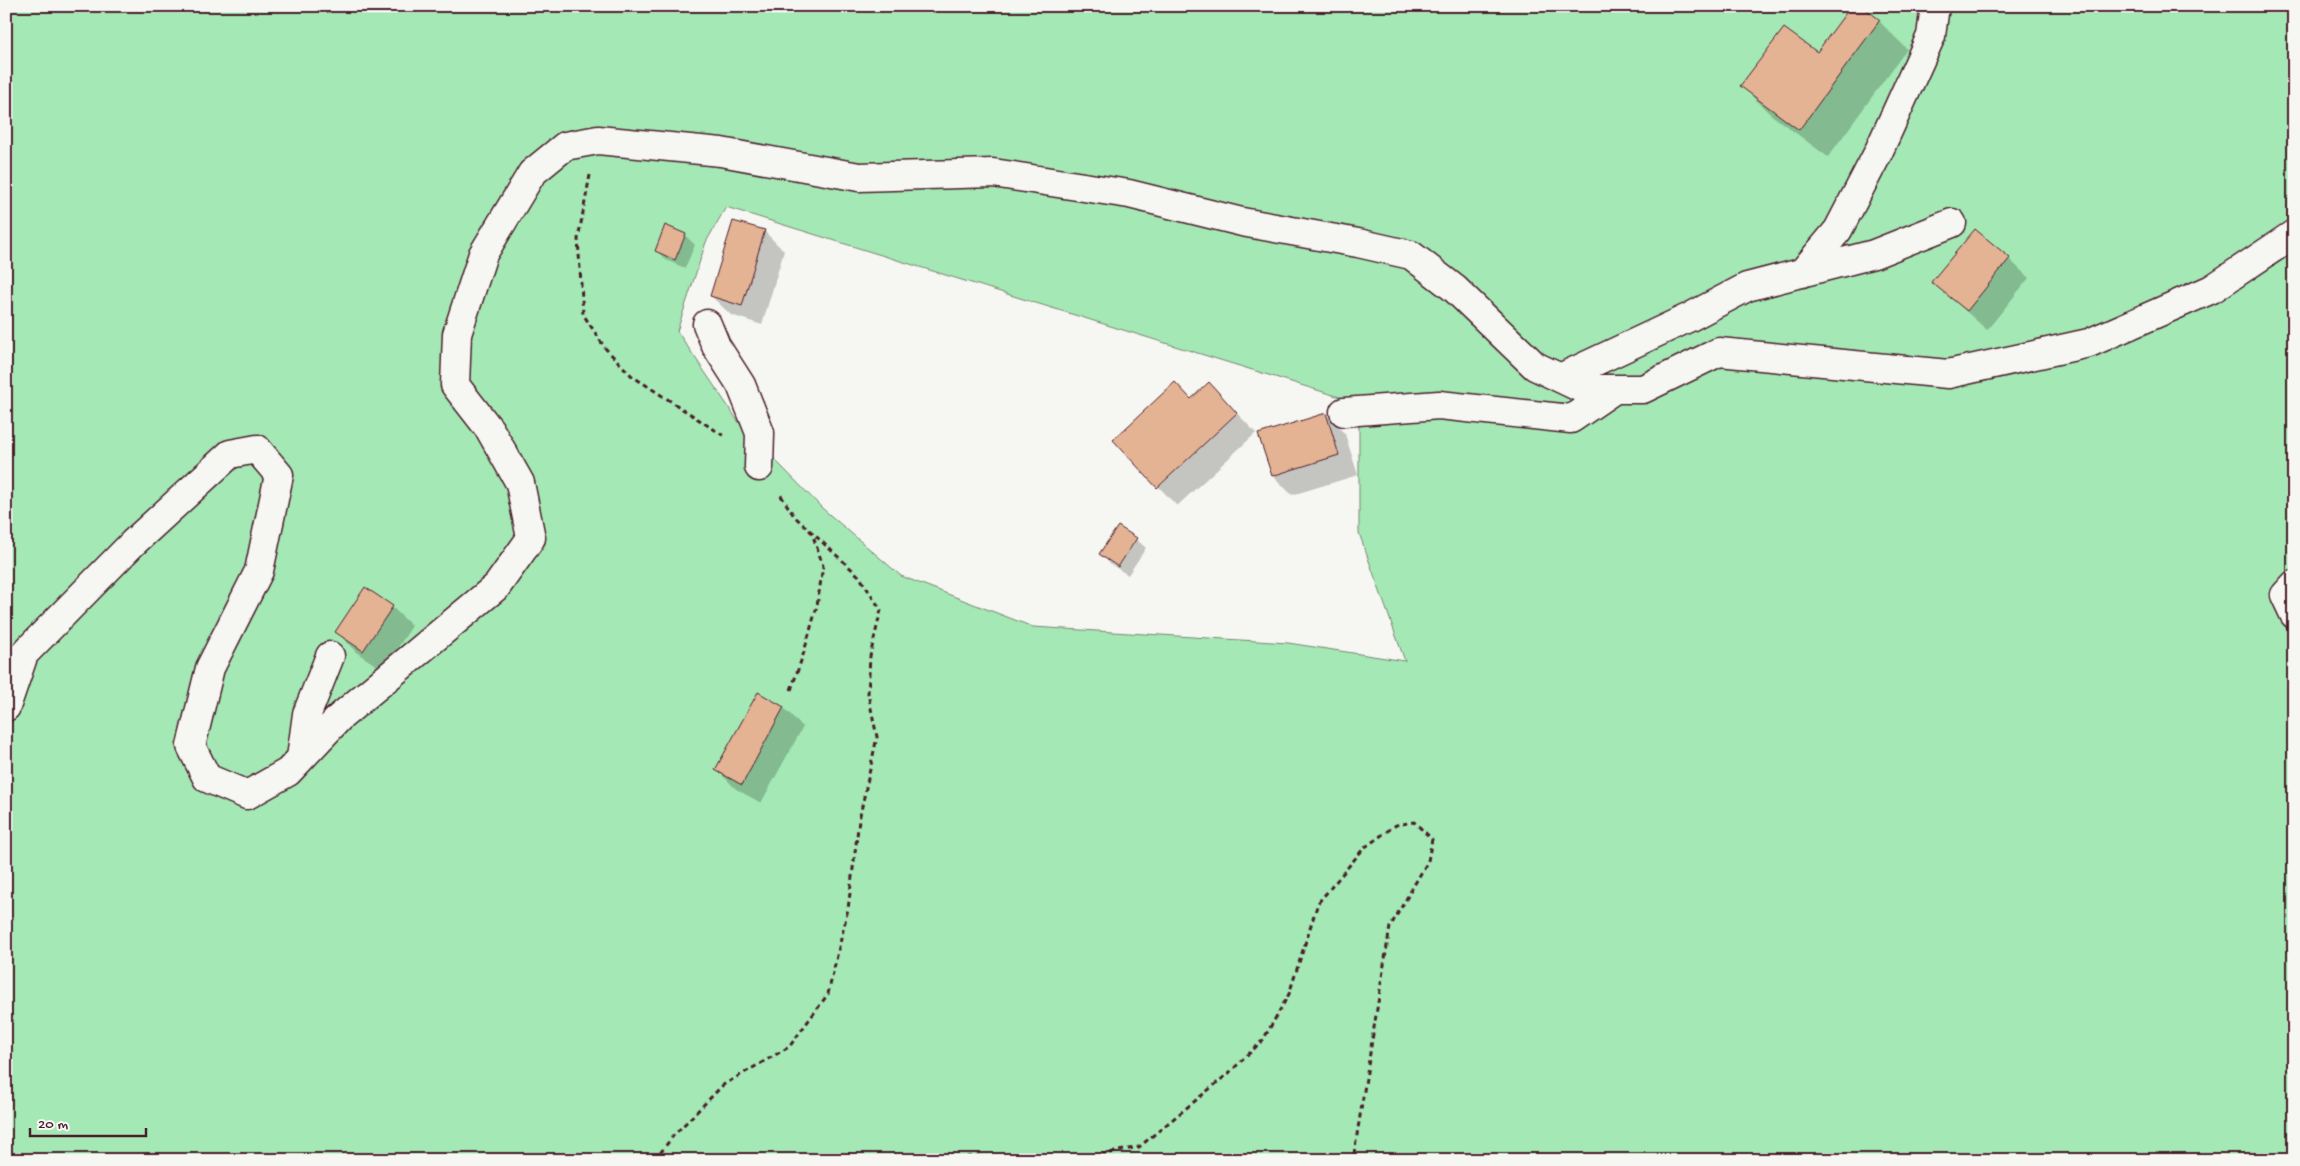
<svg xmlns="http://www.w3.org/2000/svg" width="2300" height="1166" viewBox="0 0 2300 1166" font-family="'Gochi Hand',sans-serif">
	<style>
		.green { fill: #a4e9b5; stroke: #778470; fill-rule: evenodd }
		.shadow { fill: #0003 }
		.building { fill: #e3b394; stroke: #4a1f2b }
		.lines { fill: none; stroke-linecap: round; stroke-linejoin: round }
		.minor-casing { stroke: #4a1f2b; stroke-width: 31 }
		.path { stroke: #4a1f2b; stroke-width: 3; stroke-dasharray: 5 4; stroke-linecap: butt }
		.minor { stroke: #f6f6f2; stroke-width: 28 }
	</style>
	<rect width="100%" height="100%" fill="#f6f6f2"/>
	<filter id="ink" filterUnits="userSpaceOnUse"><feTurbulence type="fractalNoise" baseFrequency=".02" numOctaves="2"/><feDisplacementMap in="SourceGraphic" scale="10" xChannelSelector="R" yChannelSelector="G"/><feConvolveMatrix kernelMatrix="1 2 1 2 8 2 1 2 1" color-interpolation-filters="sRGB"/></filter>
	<g filter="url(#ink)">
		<!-- green -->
		<path class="green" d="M6,6H2294V1160H6ZM726,207L1359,403V533L1405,661L1288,643L1033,627L901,576L823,509L740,424L677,331L706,242Z"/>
		<!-- shadow -->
		<path class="shadow" d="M1879,21L1907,49L1828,157L1770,114L1742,86L1818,54Z
			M764,231L784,251L762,325L731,315L711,296Z
			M1975,231L2009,259L2029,278L1987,330L1933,282Z
			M685,235L695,245L685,268L666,260L656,250Z
			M1209,384L1256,433L1177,506L1115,441L1191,400Z
			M1326,414L1345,434L1358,475L1292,495L1273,476L1260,434Z
			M1136,539L1146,548L1128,575L1110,564L1101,554Z
			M392,607L412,626L383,670L356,652L337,632Z
			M758,694L784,708L803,727L761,803L736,789L717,770Z"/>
		<!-- building -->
		<path class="building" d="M1851,6H1862L1880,20L1799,130L1740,86L1784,28L1817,52Z
			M733,221L765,230L742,306L710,296Z
			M665,225L686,234L675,260L655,251Z
			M1975,229L2010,258L1967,311L1931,282Z
			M1175,382L1191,399L1209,382L1237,413L1157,488L1113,440Z
			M1326,413L1339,455L1272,476L1258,434Z
			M1118,526L1137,538L1118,567L1099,554Z
			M365,587L393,606L363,651L335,632Z
			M758,692L784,707L742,785L715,770Z"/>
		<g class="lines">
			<!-- minor casing -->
			<g class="minor-casing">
				<path id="minor" d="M1802,273L1838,230L1877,155L1931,36L1935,6
					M707,324L716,346L741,385L760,433L759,467
					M1560,378L1690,317L1747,287L1874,254L1952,223
					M1344,412L1439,405L1571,419L1615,389
					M2294,585L2285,595L2294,614
					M6,707L24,654L133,543L230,454L257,449L279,475L259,571L210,668L191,746L207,778L247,795L288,772L340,717L497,586L531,538L520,483L490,430L455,385L457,334L483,254L532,173L565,146L598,140L721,152L859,177L993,173L1129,194L1242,222L1358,243L1411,255L1455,289L1535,366L1583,389H1643L1719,352L1948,374L2089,343L2212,289L2294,234
					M301,758L307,714L330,656"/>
			</g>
			<!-- path -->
			<path class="path" d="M590,175L578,239L583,314L605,348L632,376L724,436
				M791,690L804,652L817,606L823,566L812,533
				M655,1160L673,1136L723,1085L789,1047L828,994L848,909L859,820L877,737L868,694L870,656L881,610L859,576L794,516L780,494
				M949,1160L973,1156L1018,1160
				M1075,1160L1139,1147L1229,1073L1263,1040L1289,994L1318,903L1364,848L1396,825L1414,822L1432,839L1428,861L1390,927L1353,1160"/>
			<!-- minor -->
			<use href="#minor" class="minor"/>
		</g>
	</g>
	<!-- margin -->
	<rect width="2300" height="1166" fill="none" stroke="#f6f6f2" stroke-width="25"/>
	<rect x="12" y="12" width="2275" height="1141" fill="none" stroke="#4a1f2b" stroke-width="2" filter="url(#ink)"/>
	<!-- scale -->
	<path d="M30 1128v8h116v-8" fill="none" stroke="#4a1f2b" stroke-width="2.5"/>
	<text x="38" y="1128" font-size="15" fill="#4a1f2b" stroke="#f6f6f2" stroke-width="4" paint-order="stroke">20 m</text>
</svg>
